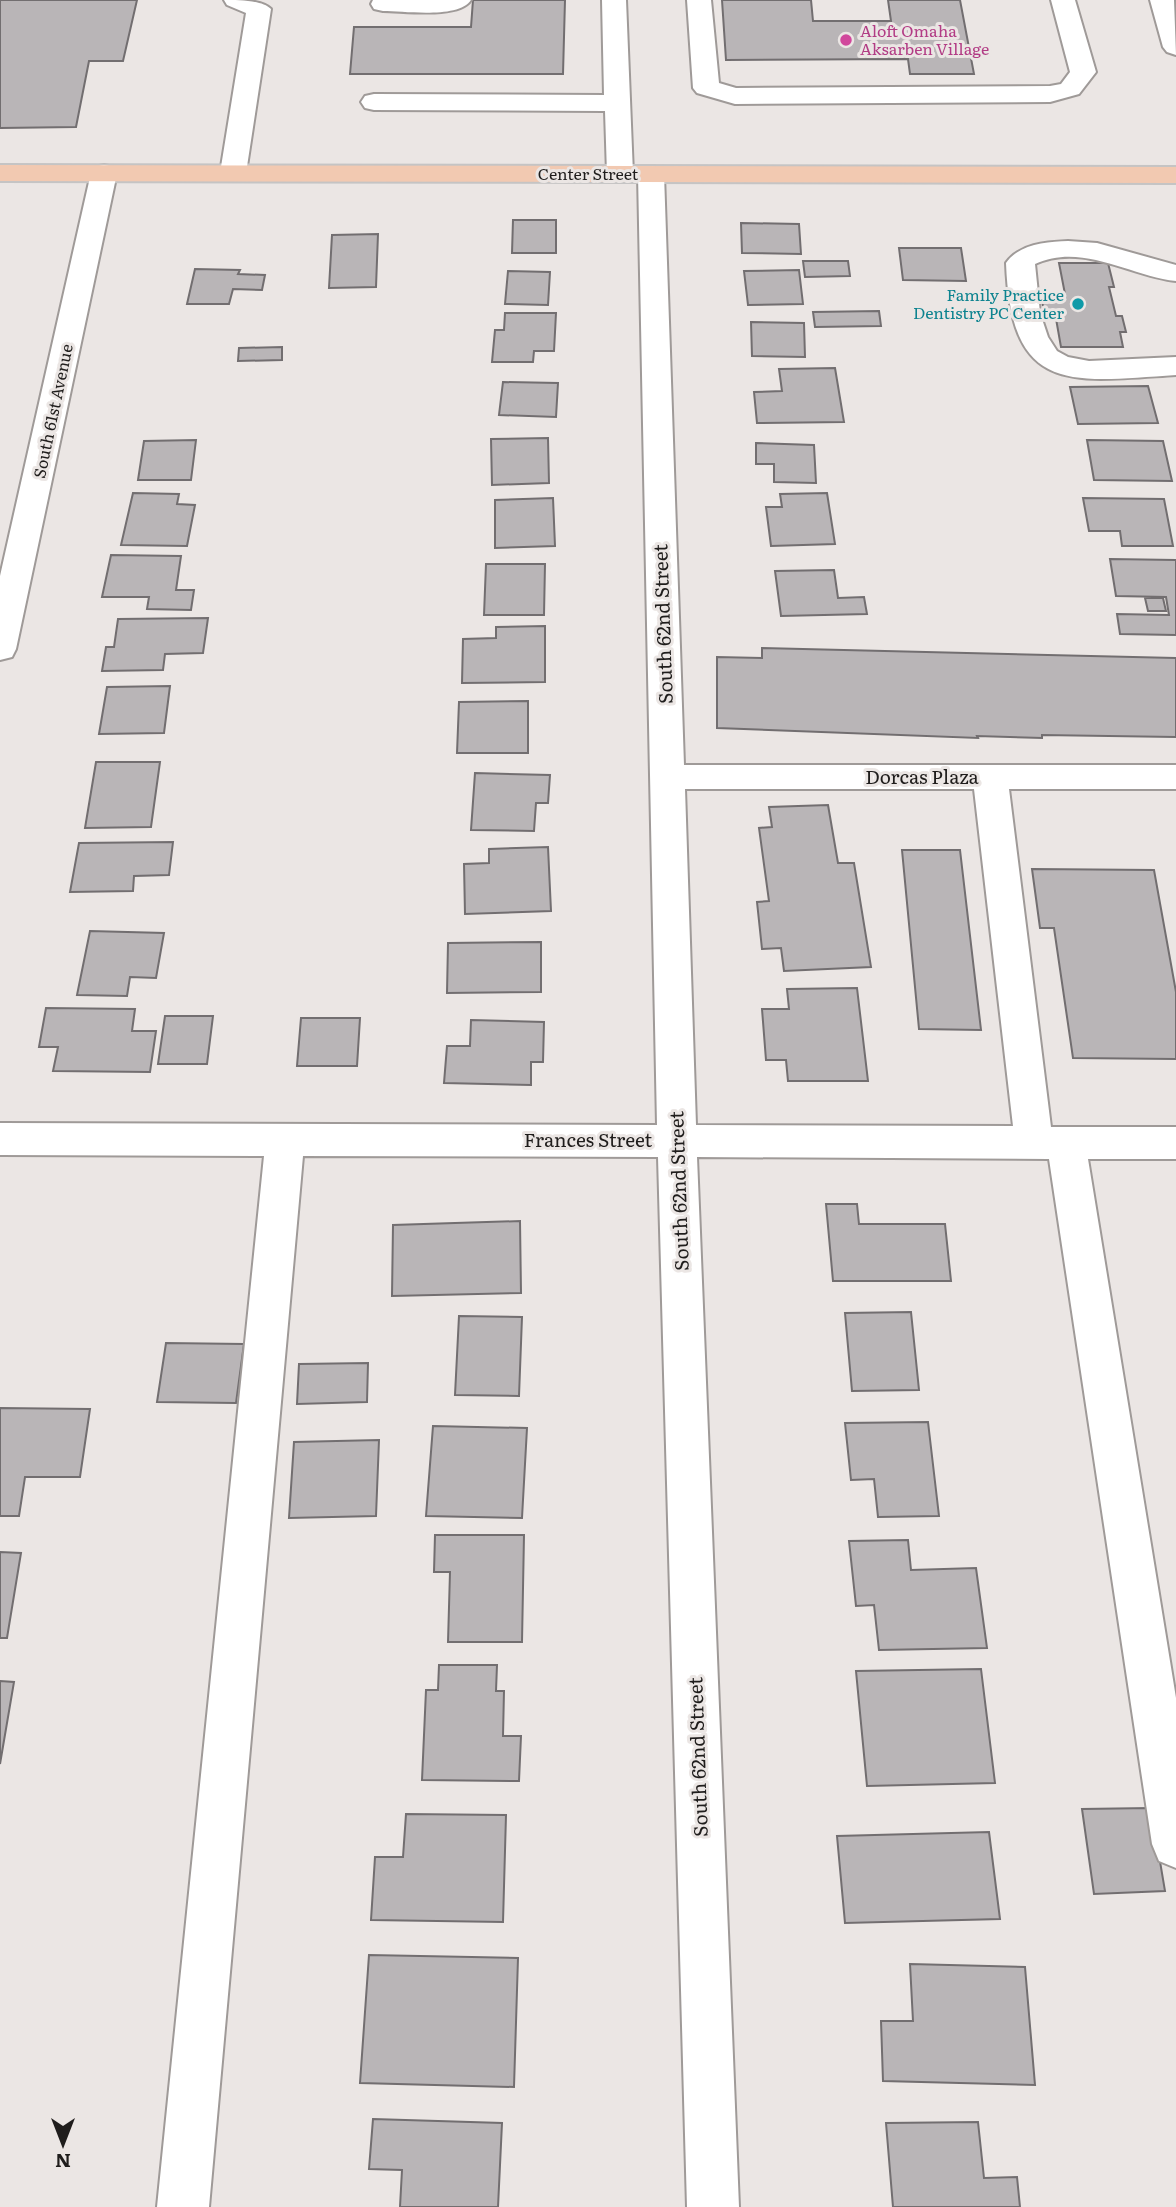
<svg xmlns="http://www.w3.org/2000/svg" width="1176" height="2207" viewBox="0 0 1176 2207" font-family="Literata,serif">
	<style>
		.building { fill: #b9b5b7; stroke: #726e70; stroke-width: 2 }
		.lines { fill: none; stroke-linecap: round; stroke-linejoin: round }
		.minor-casing { stroke: #9f9a98; stroke-width: 4 }
		.major-casing { stroke: #c5c4c4; stroke-width: 4 }
		.minor { fill: #fff; fill-rule: evenodd }
		.major { fill: #f2c9b1; fill-rule: evenodd }
		.hotel-dot { fill: #d1479c; stroke: #ebe6e4; stroke-width: 2.5 }
		.culture-dot { fill: #0f9aa8; stroke: #ebe6e4; stroke-width: 2.5 }
		.labels { text-anchor: middle; stroke-width: 6; stroke-linejoin: round; paint-order: stroke }
		.far-hotel-label { font-size: 16px; fill: #b23c85; stroke: #ebe6e4; text-anchor: start }
		.far-street-label { font-size: 16px; fill: #1f1d1c; stroke: #ebe6e4 }
		.far-culture-label { font-size: 16px; fill: #0d838f; stroke: #ebe6e4; text-anchor: end }
		.street-label { font-size: 19px; fill: #1f1d1c; stroke: #ebe6e4 }
	</style>
	<rect width="100%" height="100%" fill="#ebe6e4"/>
	<!-- building -->
	<path class="building" d="M0,0H137L123,61H89L76,127L0,128Z
		M473,0H565L563,74H350L354,27H471Z
		M722,0H811L813,21H891L888,0H960L974,74H910L908,59L726,60Z
		M513,220H556V253H512Z
		M741,223L799,224L801,254L742,253Z
		M378,234L376,287L329,288L332,235Z
		M899,248H961L966,281L903,280Z
		M803,261H848L850,276L805,277Z
		M1059,263H1108L1114,287H1109L1116,316H1122L1126,332H1120L1123,347H1061L1055,313H1044L1041,294H1065Z
		M195,269L240,270L238,274L265,275L262,290L233,289L229,304H187Z
		M799,270L803,304L748,305L744,271Z
		M508,271L550,272L548,305L505,304Z
		M879,311L881,326L815,327L813,312Z
		M505,313H556L554,351H534L533,362H492L495,330H504Z
		M751,322L804,323L805,357L752,356Z
		M282,347V360L238,361L239,348Z
		M835,368L844,422L757,423L754,392L782,391L779,369Z
		M503,382L558,383L556,417L499,415Z
		M1148,386L1158,423L1078,424L1070,387Z
		M548,438L549,483L492,485L491,439Z
		M196,440L191,480H138L144,441Z
		M1087,440L1163,441L1172,481L1094,480Z
		M756,443L814,445L816,483L774,482V464H756Z
		M133,493L179,494L177,504L195,505L187,546L121,545Z
		M827,493L835,544L771,546L766,507H782L780,494Z
		M553,498L555,546L495,548V500Z
		M1083,498L1164,499L1173,546H1122L1120,531H1089Z
		M111,555L181,556L176,590H194L191,610L147,609L149,597H102Z
		M1110,559L1176,560V635L1120,634L1117,614L1169,615L1166,597L1116,596Z
		M486,564H545L544,615H484Z
		M834,570L838,598L864,597L867,614L781,616L775,571Z
		M1145,598H1163L1166,611H1148Z
		M208,618L203,653L165,654L163,670L102,671L106,647H114L118,619Z
		M545,626V682L462,683L463,639L496,638V627Z
		M762,648L1176,658V737L1042,735V738L977,736L978,738L717,728V657L762,658Z
		M170,686L164,733L99,734L107,687Z
		M528,701V753H457L459,702Z
		M96,762H160L151,827L85,828Z
		M475,773L550,775L548,803H536L534,831L471,830Z
		M828,805L838,863H854L871,967L784,971L781,948L762,949L757,902L769,901L759,828L772,827L769,807Z
		M173,842L169,875L134,876L133,891L70,892L79,843Z
		M548,847L551,911L465,914L464,864L489,863V849Z
		M902,850H960L981,1030L919,1029Z
		M1032,869L1154,870L1176,992V1059L1073,1058L1054,928H1040Z
		M90,931L164,933L156,978L130,977L127,996L77,995Z
		M541,942V992L447,993L448,943Z
		M857,988L868,1081H788L786,1060H766L762,1009H789L787,989Z
		M46,1008L135,1009L132,1031H156L150,1072L53,1071L58,1047H39Z
		M165,1016H213L207,1064H158Z
		M301,1018H360L357,1066H297Z
		M471,1020L544,1022L543,1062H531V1085L444,1083L447,1046H470Z
		M826,1204H857L859,1224H945L951,1281H833Z
		M520,1221L521,1293L392,1296L393,1225Z
		M911,1312L919,1390L852,1391L845,1313Z
		M459,1316L522,1317L519,1396L455,1395Z
		M166,1343L244,1344L236,1403L157,1402Z
		M368,1363L367,1402L297,1404L299,1364Z
		M0,1408L90,1409L80,1477H25L19,1516H0Z
		M928,1422L939,1516L878,1517L874,1479L851,1480L845,1423Z
		M433,1426L527,1428L522,1518L426,1516Z
		M379,1440L376,1516L289,1518L294,1442Z
		M435,1535H524L522,1642H448L450,1572H434Z
		M908,1540L911,1570L976,1568L987,1648L879,1650L874,1605L856,1606L849,1541Z
		M0,1552L21,1553L7,1638H0Z
		M439,1665H497L496,1691H504L503,1736H521L519,1781L422,1780L426,1690H438Z
		M981,1669L995,1783L867,1786L856,1671Z
		M0,1681L14,1682L0,1764Z
		M1151,1808L1165,1891L1094,1894L1082,1809Z
		M406,1814L506,1815L503,1922L371,1920L375,1857H403Z
		M989,1832L1000,1919L845,1923L837,1836Z
		M369,1955L518,1958L514,2087L360,2083Z
		M910,1964L1025,1967L1035,2085L883,2081L881,2021H913Z
		M373,2119L502,2123L498,2207H400L402,2170L369,2169Z
		M978,2122L984,2178L1017,2177L1020,2207H893L886,2123Z"/>
	<g class="lines">
		<!-- minor casing -->
		<g class="minor-casing">
			<path id="minor" d="M224,0C239,0 262,0 271,9L246,173L243,179L233,181L223,179L220,173L246,13L227,5Z
				M373,0H471C459,19 405,11 383,11L374,9L371,4Z
				M602,0H626L633,174L630,180L620,182L610,180L607,174L605,111L374,110L365,108L361,102L365,96L374,94L604,95Z
				M687,0H711L719,83L736,88L1050,86L1061,84L1070,72L1051,0H1075L1096,72L1079,94L1050,102L735,104L697,93L693,88Z
				M1150,0H1174L1176,55L1167,52L1163,47Z
				M104,165L114,167L117,173L16,649L12,657L0,660V576L91,173L94,167Z
				M651,166L661,168L664,174L684,765H1176V789H1009L1051,1127H1176V1159H1088L1176,1698V1868L1159,1861L1152,1844L1049,1159L697,1157L739,2207H687L658,1157L303,1156L209,2207H157L264,1156L0,1155V1123L657,1125L638,174L641,168ZM685,789H974L1013,1126L696,1125Z
				M1068,241L1097,243L1176,265V281C1130,276 1082,242 1035,264L1040,313L1048,337L1057,351L1068,357L1089,361L1176,357V375C1069,382 1011,395 1006,263C1019,244 1046,242 1068,241Z"/>
		</g>
		<!-- major casing -->
		<g class="major-casing">
			<path id="major" d="M0,165L1176,167V183L0,181Z"/>
		</g>
		<!-- minor -->
		<use href="#minor" class="minor"/>
		<!-- major -->
		<use href="#major" class="major"/>
	</g>
	<!-- markers -->
	<circle class="hotel-dot" cx="846" cy="40" r="7"/>
	<circle class="culture-dot" cx="1078" cy="304" r="7"/>
	<g class="labels">
		<!-- far-hotel labels -->
		<g class="far-hotel-label">
			<text x="860" y="37">Aloft Omaha<tspan x="860" dy="18">Aksarben Village</tspan></text>
		</g>
		<!-- far-street labels -->
		<g class="far-street-label">
			<text x="588" y="180">Center Street</text>
			<text transform="translate(53 411) rotate(-78)" y="6">South 61st Avenue</text>
		</g>
		<!-- far-culture labels -->
		<g class="far-culture-label">
			<text x="1064" y="301">Family Practice<tspan x="1064" dy="18">Dentistry PC Center</tspan></text>
		</g>
		<!-- street labels -->
		<g class="street-label">
			<text transform="translate(663 624) rotate(-92)" y="7">South 62nd Street</text>
			<text x="922" y="784">Dorcas Plaza</text>
			<text x="588" y="1147">Frances Street</text>
			<text transform="translate(679 1191) rotate(-92)" y="7">South 62nd Street</text>
			<text transform="translate(698 1757) rotate(-92)" y="7">South 62nd Street</text>
		</g>
	</g>
	<!-- north arrow -->
	<g transform="translate(63 2144) rotate(180)" stroke="#ebe6e4" stroke-width="5" paint-order="stroke">
	<path d="M0-5L12 26L0 18L-12 26Z" fill="#1f1d1c"/>
	<text y="-10" font-size="19" font-weight="bold" text-anchor="middle" fill="#1f1d1c">N</text>
	</g>
</svg>
